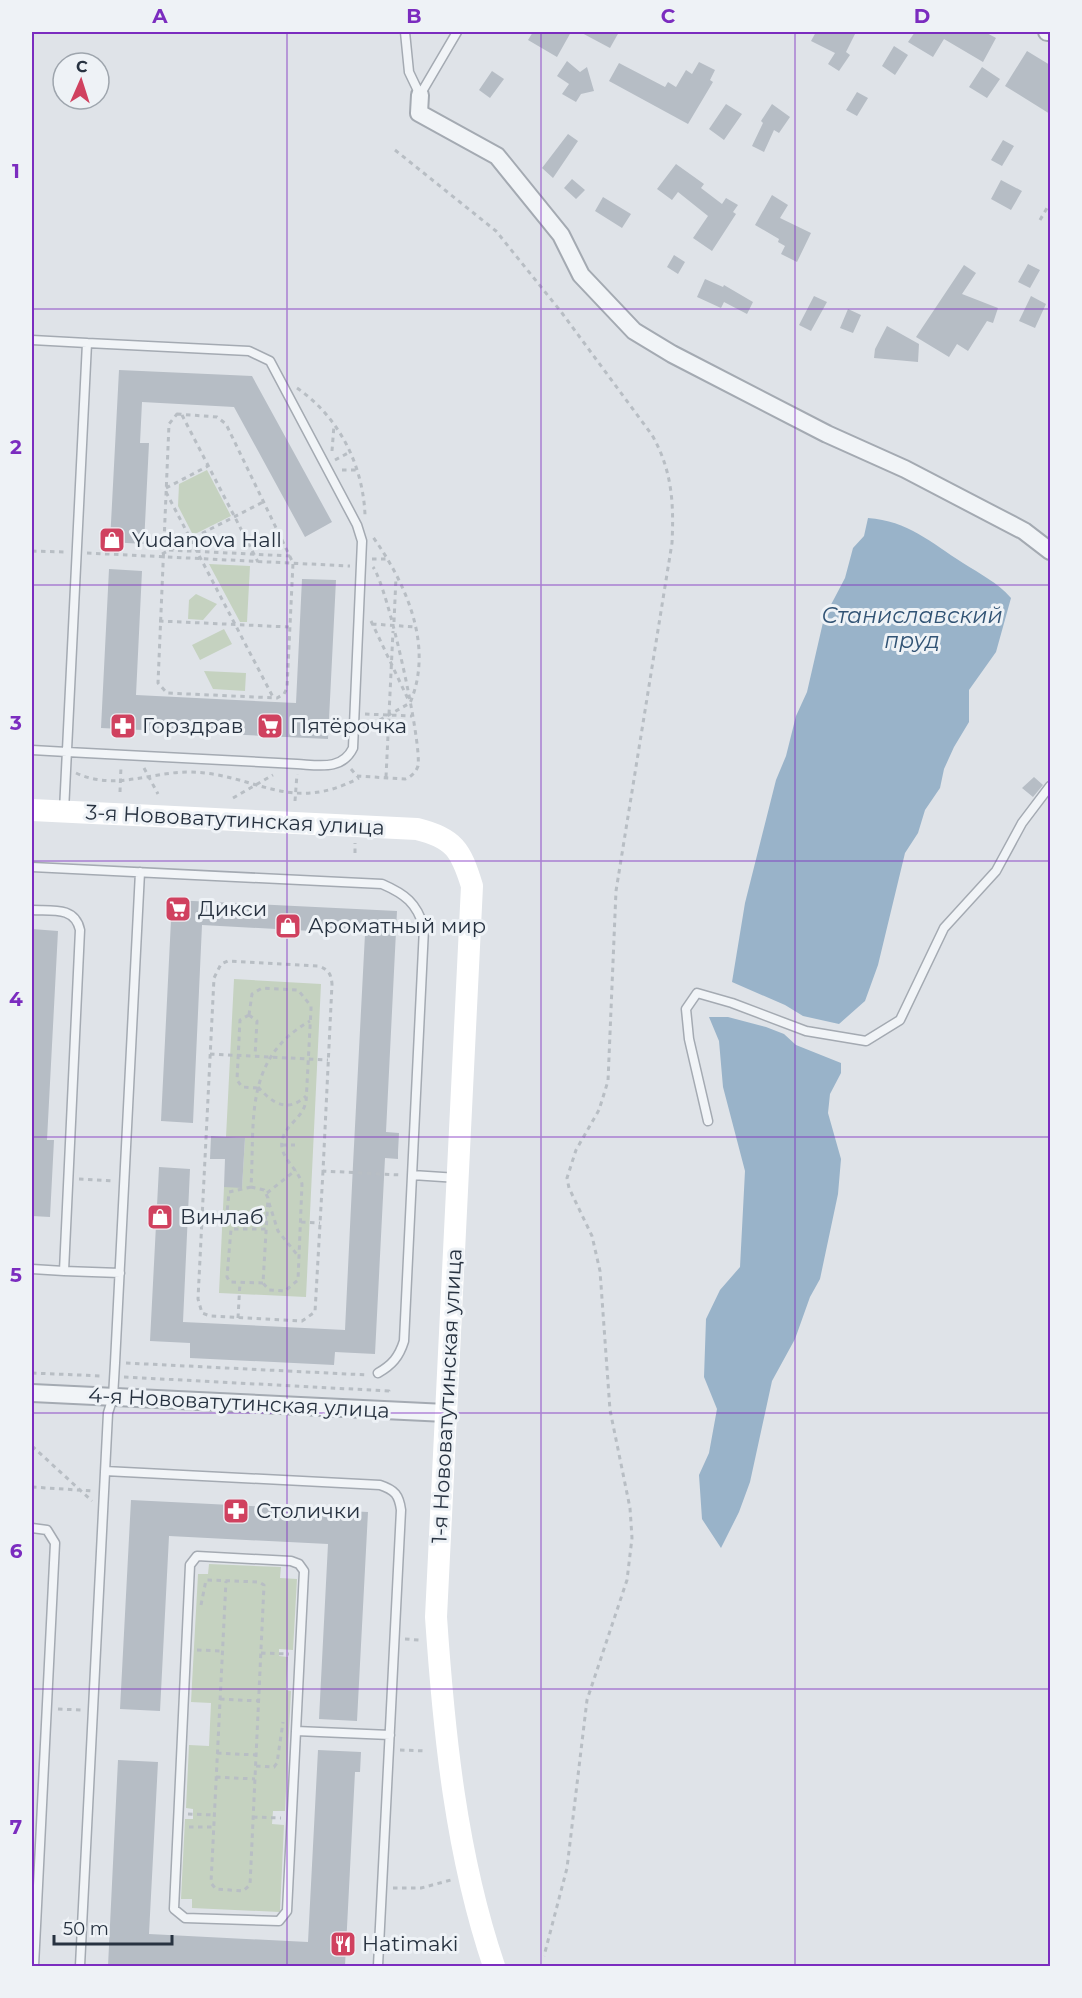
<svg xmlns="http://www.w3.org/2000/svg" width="1082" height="1998" viewBox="0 0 1082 1998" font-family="Montserrat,sans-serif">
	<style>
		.green { fill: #c5d2c0 }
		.water { fill: #99b3c9 }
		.building { fill: #b6bdc5 }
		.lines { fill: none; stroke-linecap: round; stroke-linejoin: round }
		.lane-casing { stroke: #a4aab2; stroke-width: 11 }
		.street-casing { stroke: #a4aab2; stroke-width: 20 }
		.path { stroke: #b8bec4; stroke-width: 3; stroke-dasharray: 4.5 4.5; stroke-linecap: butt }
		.lane { stroke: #f1f4f7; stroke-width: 8 }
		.street { stroke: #f1f4f7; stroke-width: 16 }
		.secondary { stroke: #fff; stroke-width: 22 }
		.grid { fill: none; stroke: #7b2cbf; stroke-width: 1.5; stroke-opacity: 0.55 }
		.labels { text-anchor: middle; stroke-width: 6; stroke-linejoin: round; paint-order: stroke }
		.poi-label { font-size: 21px; fill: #273240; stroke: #eef2f6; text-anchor: start }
		.street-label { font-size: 21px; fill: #273240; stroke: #eef2f6 }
		.water-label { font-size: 22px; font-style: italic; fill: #315374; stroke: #eef2f6 }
		.neatline { fill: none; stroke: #7b2cbf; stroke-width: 2 }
		.grid-label { font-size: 20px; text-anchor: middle; font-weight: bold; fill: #7b2cbf }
	</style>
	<rect width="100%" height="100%" fill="#dfe3e8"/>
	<!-- green -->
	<path class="green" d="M207,470L231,516L193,535L178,506L179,484Z
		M209,564L250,566L247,622H240Z
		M196,594L217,604L203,620L188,619L189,600Z
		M224,629L232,644L200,660L192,645Z
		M204,671L246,673L245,691L213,689Z
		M234,979L321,984L306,1297L219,1293L224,1187H242L245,1138L226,1137Z
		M209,1564L281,1567L280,1578L297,1579L293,1650L279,1649V1656L288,1657L286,1690L291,1691L285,1811H273L272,1824L284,1825L280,1912L192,1908V1899H181L185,1819H193V1809L186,1808L189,1745L209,1746L211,1703L191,1702L198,1574H208Z"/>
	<!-- water -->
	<path class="water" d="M868,518C908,521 930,542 963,563C980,574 997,582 1011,598L996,652L969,690V722L954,747L944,769L940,788L925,810L918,833L905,853L878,965L865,1001L839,1024L803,1016L785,1005L732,982L745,903L776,780L786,756L796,716L807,692L824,618L845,578L853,548L864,536Z
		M709,1017H728L766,1027L784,1034L796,1045L841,1063V1073L830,1094L828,1113L841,1159L838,1194L824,1260L820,1279L810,1297L795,1339L772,1381L750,1482L739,1512L721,1548L702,1519L699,1475L709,1453L717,1409L704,1377L706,1319L720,1290L740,1267L745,1171L723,1087L719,1041Z"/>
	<!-- building -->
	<path class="building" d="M533,32H571L557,57L528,40Z
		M580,32H619L610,48Z
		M816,32H856L846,52L850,55L839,71L828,64L835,53L811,41Z
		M915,32H985L996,38L983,62L944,39L933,57L908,42Z
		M894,46L908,55L895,75L882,66Z
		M1027,51L1050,65V114L1005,86Z
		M567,61L580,72L587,67L594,91L581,94L576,102L562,94L569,84L557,76Z
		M699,62L715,70L710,80L713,82L688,124L609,81L619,63L665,87L668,82L676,87L686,70L692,74Z
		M982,67L1000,79L987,98L969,87Z
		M492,71L504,79L490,98L479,90Z
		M857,92L868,98L857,116L846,110Z
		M726,104L742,114L724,140L709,129Z
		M772,104L790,117L779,133L774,130L764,152L752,146L763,123L761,121Z
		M568,134L578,141L553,178L542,168Z
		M1003,140L1014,146L1002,166L991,160Z
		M676,164L704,184L701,188L722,204L726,198L738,205L733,212L736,214L712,251L693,238L708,216L678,192L672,200L657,189Z
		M572,179L585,190L576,199L564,188Z
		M1001,180L1022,191L1011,210L991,199Z
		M772,195L788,205L780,218L811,233L797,262L781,254L785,246L778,242L779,239L755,225Z
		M603,197L631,214L622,228L595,211Z
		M674,255L685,262L678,274L667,267Z
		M1028,264L1040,270L1030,288L1018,282Z
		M964,265L976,273L962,294L998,308L993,323L987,321L968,351L957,344L949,357L916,337Z
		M705,279L723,287L724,285L753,302L747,314L724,302L721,308L697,297Z
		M814,296L827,302L811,331L799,325Z
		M1031,296L1046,304L1035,328L1019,321Z
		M848,309L861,315L853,333L840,328Z
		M887,326L919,344L918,362L874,358L875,349Z
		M119,370L252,376L332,522L305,537L234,407L142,402L140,443H149L144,544L110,542Z
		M109,569L142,571L136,695L296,703L302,579L336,580L328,739L101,728Z
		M1034,777L1043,785L1033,797L1022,788Z
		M172,900L397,911L386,1132L399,1133L398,1152V1159L385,1158L375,1354L335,1352L334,1365L190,1358V1343L150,1341L159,1167L190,1169L183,1322L345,1330L353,1165L365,934L202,925L193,1123L161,1121Z
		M32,929L58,931L47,1140H54L50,1217L32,1216Z
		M211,1136L245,1138L242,1188L224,1187L225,1159H210Z
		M131,1500L368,1512L357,1721L319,1719L328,1544L169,1536L160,1711L120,1709Z
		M318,1750L361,1752L360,1772H355L345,1966H108L118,1760L158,1762L149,1934L308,1942Z"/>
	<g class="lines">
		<!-- lane casing -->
		<g class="lane-casing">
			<path id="lane" d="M405,32L409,72L420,95
				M420,95L457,32
				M32,340L87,343
				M32,750L67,752L297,764C318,765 342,771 353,748L362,541L357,525L270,361L249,351L87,343C79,499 71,655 64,811
				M32,867L382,884C405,894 417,903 424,928L404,1341C399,1357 392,1365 378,1373
				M32,910C51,911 75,906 80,930L64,1271L32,1269
				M708,1121L689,1039L686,1009L697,993L732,1003L806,1031L866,1041L900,1020L944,928L996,871L1022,823L1050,786
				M412,1175L458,1178
				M64,1271L120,1273
				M105,1471L380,1485C395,1490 399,1495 401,1510L378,1966
				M32,1528L47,1530L55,1543L34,1966
				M197,1556L291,1561L299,1564L304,1571L287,1911L279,1921L185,1918L174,1909L190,1565Z
				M296,1731L390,1735
				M80,1966L108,1413L113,1397L115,1363L140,872"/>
		</g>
		<!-- street casing -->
		<g class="street-casing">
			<path id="street" d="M1047,32H1050
				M420,95L419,113L497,156L561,235L581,275L634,331L672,354L827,434L905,469L1024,531L1050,551
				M32,1393L446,1413"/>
		</g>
		<!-- path -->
		<path class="path" d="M395,150L496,231L562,313L652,435C672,470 674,503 672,543L616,891L608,1081L599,1110L576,1150L567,1178L569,1188L592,1236L600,1271L610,1410L630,1508L632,1538L627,1580L587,1700L567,1868L544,1956
			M1040,220L1050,203
			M297,388C339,417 363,465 365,515
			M177,414L217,417L226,424L293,563L287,688L284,694L277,698L167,693L158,683L169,424Z
			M182,415L258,562
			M332,451L334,425
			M335,460L350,452
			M342,470H357
			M166,488L208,466
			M166,492L274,699
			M169,550L290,556
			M32,551L66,552
			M87,553L350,566
			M162,554L263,502
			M372,559H386
			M159,621L289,627
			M371,621L408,699
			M394,622L396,577
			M372,624L416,627
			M365,714L412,716
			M364,729L410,703C434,647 407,585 373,537
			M144,768L158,794
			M351,769L357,776L405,779C411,777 416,772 418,766C422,742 388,587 373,567
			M76,773C115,791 149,772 189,772C255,773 289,815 359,778
			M386,777L393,631
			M120,792L121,766
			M233,798L273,775
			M295,801L297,774
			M355,853V843
			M249,1015L252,994L262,988L298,990L311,1006V1009L306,1103L305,1105C301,1118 287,1125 283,1137C276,1156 298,1167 302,1184L298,1280L285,1291L269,1290L263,1283L268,1198L264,1190L251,1187C255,1120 243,1059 310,1021
			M249,1015L240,1020L237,1080L242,1087L258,1088
			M249,1015L257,1021L255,1056
			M210,1054L328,1060
			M258,1087C273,1104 288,1113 306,1096
			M282,1145H295
			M323,1171L315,1312L302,1321L210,1316L202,1313L198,1299L214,978L221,964L228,961L319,966C329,970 331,974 332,984L323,1171L401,1175
			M79,1179L114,1181
			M251,1187L229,1192L227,1213L231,1216L267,1218
			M267,1193L296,1170
			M269,1203L278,1231L299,1257
			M301,1222L320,1223
			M263,1283L230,1282L227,1277L231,1229H266
			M238,1318L240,1282
			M126,1363L368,1375
			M32,1373L102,1376
			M124,1377L389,1391L388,1395
			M32,1446L92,1501
			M32,1487L93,1491
			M201,1605L206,1580H208L259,1582L264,1585L250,1885L243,1891L216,1889L211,1883L226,1581
			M405,1639L419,1640
			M197,1650L222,1651
			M261,1653L289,1654
			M220,1699L259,1701
			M58,1709L81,1710
			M400,1750L427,1751
			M217,1753L256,1755
			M256,1766L274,1767L277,1763L283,1722
			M216,1777L255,1779
			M188,1814L214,1815
			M253,1817L281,1818
			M189,1827H214
			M393,1888H421L451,1880"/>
		<!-- lane -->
		<use href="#lane" class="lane"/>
		<!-- street -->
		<use href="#street" class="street"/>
		<!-- secondary -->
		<path class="secondary" d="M32,810L417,829C454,838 461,850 472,886L436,1617C444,1734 456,1854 494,1966"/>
	</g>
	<!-- grid -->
	<path class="grid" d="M287,32V1966M541,32V1966M795,32V1966M32,309H1050M32,585H1050M32,861H1050M32,1137H1050M32,1413H1050M32,1689H1050"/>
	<!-- icons -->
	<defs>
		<g id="shop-square" transform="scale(1.35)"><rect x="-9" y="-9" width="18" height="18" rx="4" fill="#d0415f" stroke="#eef2f6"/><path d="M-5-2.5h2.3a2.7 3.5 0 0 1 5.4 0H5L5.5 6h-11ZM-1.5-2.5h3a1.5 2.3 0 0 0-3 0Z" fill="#fff"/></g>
		<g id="pharmacy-square" transform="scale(1.35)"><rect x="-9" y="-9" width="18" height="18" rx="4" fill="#d0415f" stroke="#eef2f6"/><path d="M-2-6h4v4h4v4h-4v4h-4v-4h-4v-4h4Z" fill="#fff"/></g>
		<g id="supermarket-square" transform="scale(1.35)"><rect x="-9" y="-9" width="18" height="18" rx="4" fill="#d0415f" stroke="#eef2f6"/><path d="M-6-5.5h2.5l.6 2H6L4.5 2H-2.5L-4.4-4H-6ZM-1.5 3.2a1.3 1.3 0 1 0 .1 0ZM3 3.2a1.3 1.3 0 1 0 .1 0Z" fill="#fff"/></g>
		<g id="restaurant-square" transform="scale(1.35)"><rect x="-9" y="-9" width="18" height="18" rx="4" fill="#d0415f" stroke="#eef2f6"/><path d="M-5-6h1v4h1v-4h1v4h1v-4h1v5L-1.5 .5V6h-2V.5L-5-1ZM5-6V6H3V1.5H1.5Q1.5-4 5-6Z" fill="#fff"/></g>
	</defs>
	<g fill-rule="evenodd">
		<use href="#shop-square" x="112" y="540"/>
		<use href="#pharmacy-square" x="123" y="726"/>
		<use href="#supermarket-square" x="270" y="726"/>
		<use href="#supermarket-square" x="178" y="909"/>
		<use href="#shop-square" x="288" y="926"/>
		<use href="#shop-square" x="160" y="1217"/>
		<use href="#pharmacy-square" x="236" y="1511"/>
		<use href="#restaurant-square" x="343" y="1944"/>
	</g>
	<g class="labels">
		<!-- poi labels -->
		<g class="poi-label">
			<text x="132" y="547">Yudanova Hall</text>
			<text x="142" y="733">Горздрав</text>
			<text x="290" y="733">Пятёрочка</text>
			<text x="198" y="916">Дикси</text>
			<text x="308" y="933">Ароматный мир</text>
			<text x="180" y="1224">Винлаб</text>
			<text x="256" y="1518">Столички</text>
			<text x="362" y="1951">Hatimaki</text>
		</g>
		<!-- street labels -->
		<g class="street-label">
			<text transform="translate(235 820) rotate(3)" y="7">3-я Нововатутинская улица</text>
			<text transform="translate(447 1396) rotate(-87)" y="7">1-я Нововатутинская улица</text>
			<text transform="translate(239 1403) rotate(3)" y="7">4-я Нововатутинская улица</text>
		</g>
		<!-- water labels -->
		<g class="water-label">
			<text x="912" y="623">Станиславский<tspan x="912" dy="25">пруд</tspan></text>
		</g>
	</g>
	<!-- border -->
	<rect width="1082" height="1998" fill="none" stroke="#eef2f6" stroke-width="66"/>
	<!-- north arrow -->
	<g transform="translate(81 81) rotate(3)"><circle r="28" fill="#eef2f6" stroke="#9ea5ad" stroke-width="1.5"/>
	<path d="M0-4.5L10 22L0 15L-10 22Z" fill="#d0415f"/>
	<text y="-9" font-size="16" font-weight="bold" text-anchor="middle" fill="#273240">С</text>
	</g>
	<!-- scale -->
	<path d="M54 1935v9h118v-9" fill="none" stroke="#273240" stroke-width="3"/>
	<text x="63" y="1935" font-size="18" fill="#273240" stroke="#eef2f6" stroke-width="4.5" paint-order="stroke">50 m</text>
	<rect x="33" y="33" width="1016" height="1932" class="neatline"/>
	<g class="grid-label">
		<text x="160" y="23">A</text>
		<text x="414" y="23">B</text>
		<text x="668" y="23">C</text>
		<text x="922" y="23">D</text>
		<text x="16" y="178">1</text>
		<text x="16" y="454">2</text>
		<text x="16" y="730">3</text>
		<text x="16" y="1006">4</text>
		<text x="16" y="1282">5</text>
		<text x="16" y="1558">6</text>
		<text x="16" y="1834">7</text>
	</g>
</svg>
